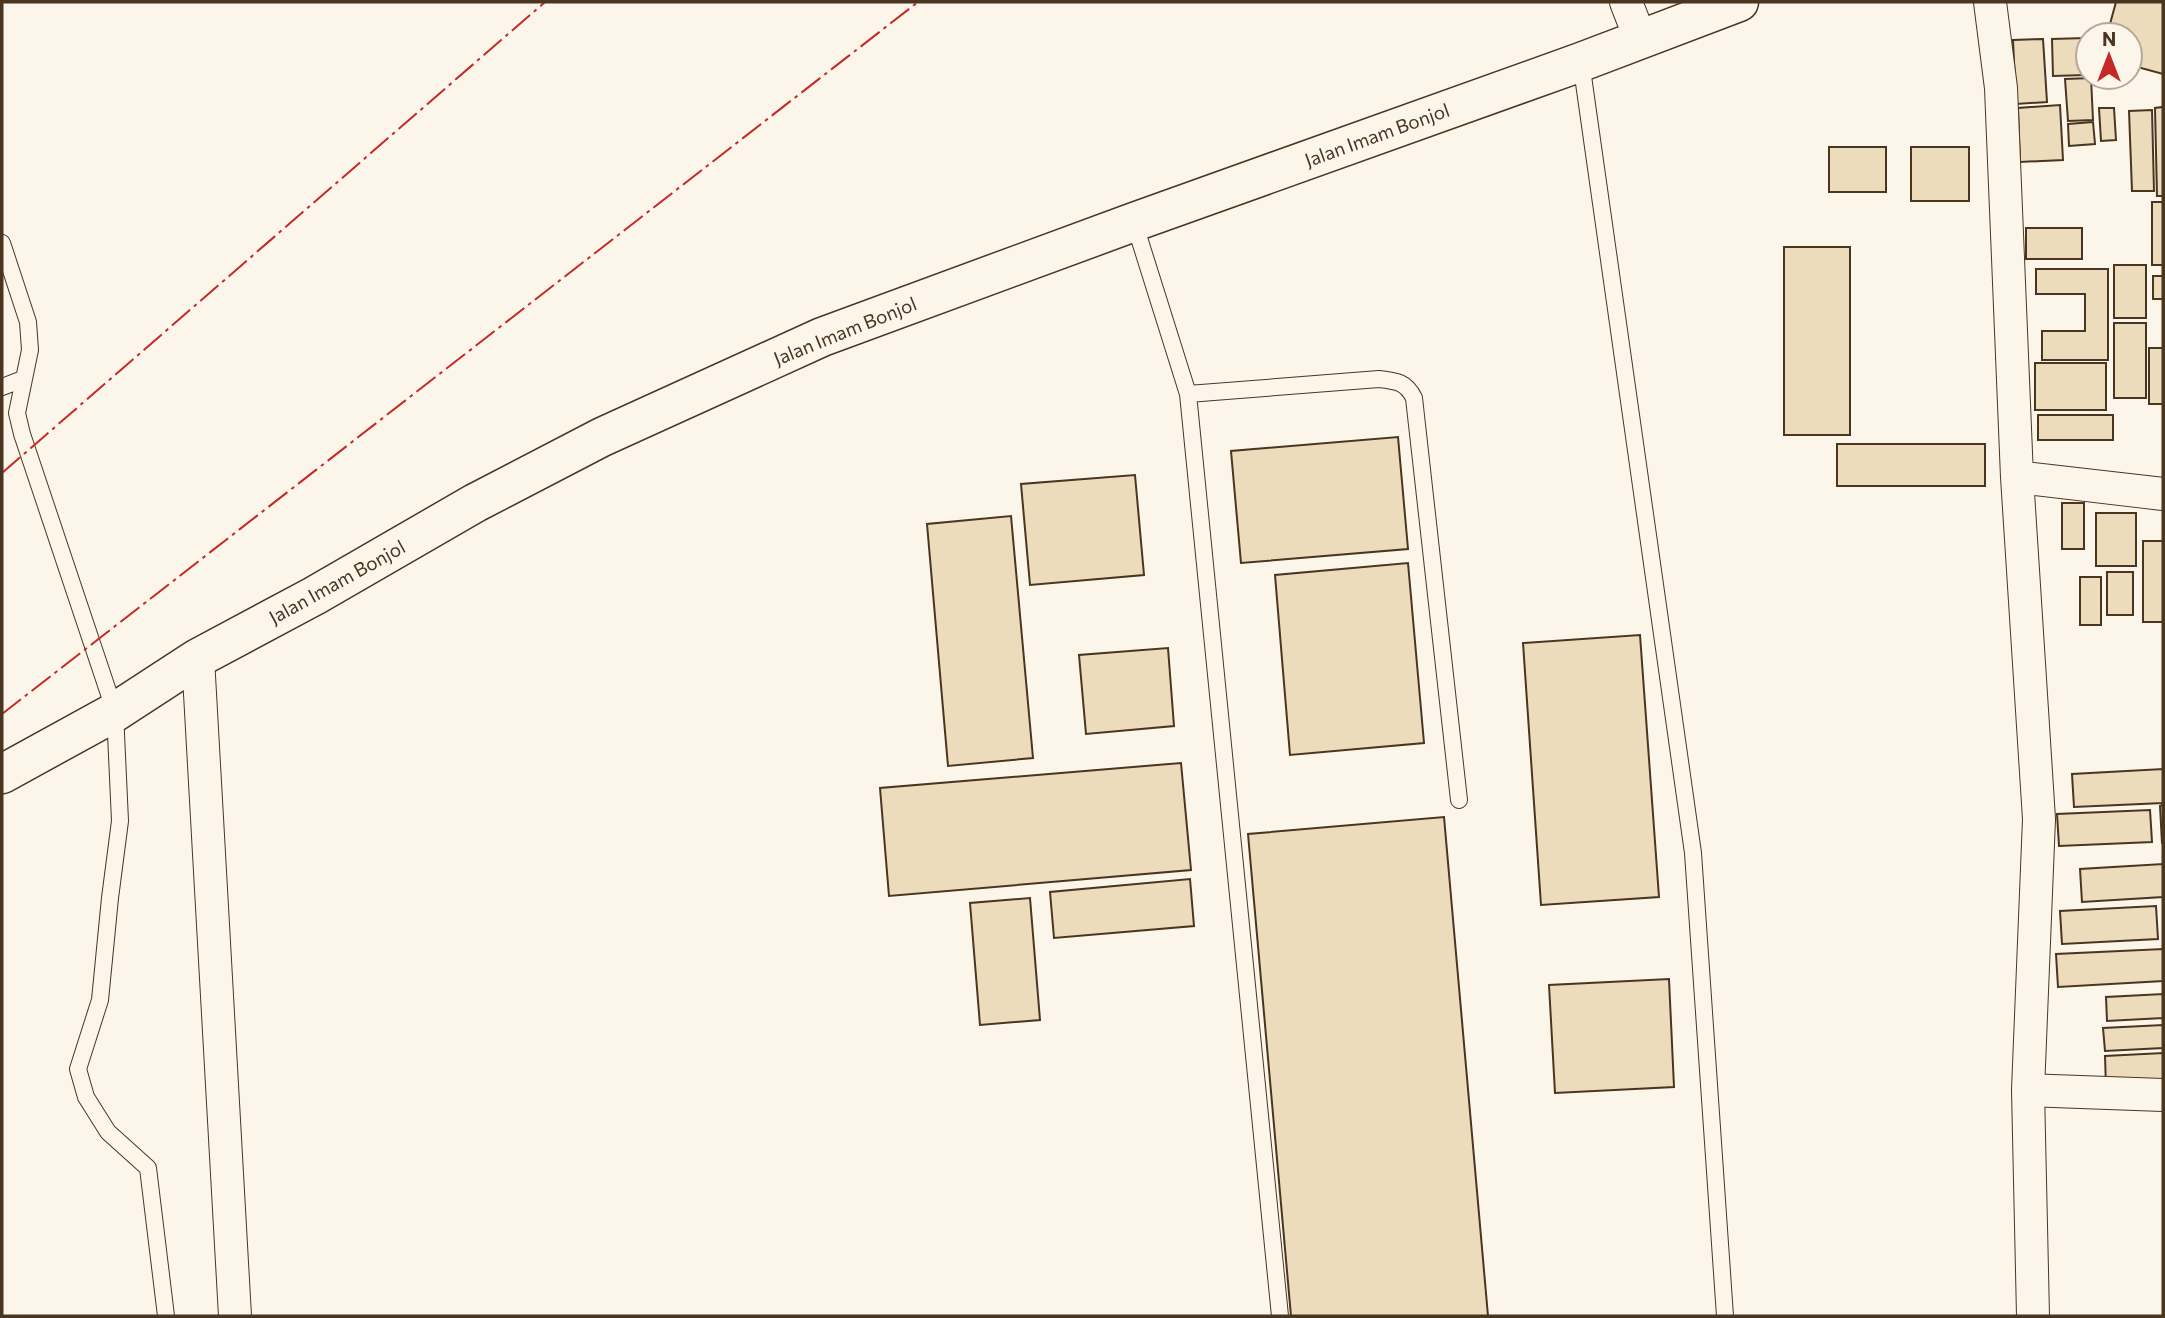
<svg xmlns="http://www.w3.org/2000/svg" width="2165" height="1318" viewBox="0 0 2165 1318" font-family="Commissioner,sans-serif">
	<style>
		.building { fill: #ecdcbc; stroke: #4a3520; stroke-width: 2 }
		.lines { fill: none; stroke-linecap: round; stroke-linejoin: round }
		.lane-casing { stroke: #4a3520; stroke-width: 18 }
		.street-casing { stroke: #4a3520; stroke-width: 34 }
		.secondary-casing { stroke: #4a3520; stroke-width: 41 }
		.lane { stroke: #fbf6e9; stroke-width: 16 }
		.street { stroke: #fbf6e9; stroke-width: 32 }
		.secondary { stroke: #fbf6e9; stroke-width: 38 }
		.power { stroke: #c62828; stroke-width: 2; stroke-dasharray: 24 5 3.5 5; stroke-linecap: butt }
		.labels { text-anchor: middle; stroke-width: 5; stroke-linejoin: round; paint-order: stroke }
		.street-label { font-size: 19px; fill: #4a3520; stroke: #fbf6e9 }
	</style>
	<rect width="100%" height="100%" fill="#fbf6e9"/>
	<!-- building -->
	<path class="building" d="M2116,2H2163V74L2130,65V35H2107Z
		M2085,38L2086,75L2053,76L2052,39Z
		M2043,39L2047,102L2016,104L2013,40Z
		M2091,78L2093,120L2068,121L2065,79Z
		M2060,105L2063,160L2020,162L2018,108Z
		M2163,107V196H2157L2155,108Z
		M2099,108H2114L2116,140L2101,141Z
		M2152,110L2154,191H2132L2129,111Z
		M2093,122L2095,144L2069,146L2068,124Z
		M1829,147H1886V192H1829Z
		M1911,147H1969V201H1911Z
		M2152,202H2163V265H2152Z
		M2026,228H2082V259H2026Z
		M1784,247H1850V435H1784Z
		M2114,265H2146V318H2114Z
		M2036,269H2108V360H2042V331H2085V294H2036Z
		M2153,276H2163V299H2153Z
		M2114,323H2146V398H2114Z
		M2149,348H2163V404H2149Z
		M2035,363H2106V410H2035Z
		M2038,415H2113V440H2038Z
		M1398,437L1408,549L1241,563L1231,451Z
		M1837,444H1985V486H1837Z
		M1135,475L1144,575L1030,585L1021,484Z
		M2062,503H2084V549H2062Z
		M2096,513H2136V566H2096Z
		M1011,516L1033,758L948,766L927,524Z
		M2143,541H2163V622H2143Z
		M1408,563L1424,743L1290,755L1275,575Z
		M2107,572H2133V615H2107Z
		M2080,577H2101V625H2080Z
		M1640,635L1659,897L1541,905L1523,643Z
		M1168,648L1174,726L1086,734L1079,655Z
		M1181,763L1191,870L889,896L880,788Z
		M2163,769V803L2074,807L2072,774Z
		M2163,805V843H2162L2160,806Z
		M2150,810L2152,842L2059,846L2057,814Z
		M1444,817L1488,1316H1291L1248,834Z
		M2163,864V897L2082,902L2080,869Z
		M1190,879L1194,926L1054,938L1050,892Z
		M1030,898L1040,1020L980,1025L970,903Z
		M2156,906L2158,939L2062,944L2060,911Z
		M2163,949V981L2058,987L2056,954Z
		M1669,979L1674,1087L1555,1093L1549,985Z
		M2163,994V1018L2107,1021L2106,997Z
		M2163,1025V1048L2105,1051L2103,1028Z
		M2163,1053V1085L2106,1088L2105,1056Z"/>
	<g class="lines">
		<!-- lane casing -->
		<g class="lane-casing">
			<path id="lane" d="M1581,62L1693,853L1725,1316
				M1134,222L1188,394L1379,379C1397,381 1406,382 1414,398L1459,800
				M2,243L28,322L30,350L17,413L22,434L115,712L120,821L110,898L100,1000L78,1069L86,1097L108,1132L148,1168L166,1316
				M2,387L23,379
				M1188,394L1280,1316"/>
		</g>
		<!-- street casing -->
		<g class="street-casing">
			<path id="street" d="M1626,2L1640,38
				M1990,2L2001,88L2017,477L2039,819L2028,1090L2033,1316
				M2017,477L2163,494
				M198,658L235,1316
				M2028,1090L2163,1095"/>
		</g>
		<!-- secondary casing -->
		<g class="secondary-casing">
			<path id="secondary" d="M2,774L115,712L198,658L314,596L475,503L602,437L822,337L1134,222L1581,62L1739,2"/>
		</g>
		<!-- lane -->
		<use href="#lane" class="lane"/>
		<!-- street -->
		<use href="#street" class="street"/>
		<!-- secondary -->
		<use href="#secondary" class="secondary"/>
		<!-- power -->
		<path class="power" d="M2,473L545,2
			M2,714L918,2"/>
	</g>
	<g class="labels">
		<!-- street labels -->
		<g class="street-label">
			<text transform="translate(1377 135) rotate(-20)" y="7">Jalan Imam Bonjol</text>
			<text transform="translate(845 331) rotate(-22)" y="7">Jalan Imam Bonjol</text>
			<text transform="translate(337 582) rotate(-29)" y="7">Jalan Imam Bonjol</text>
		</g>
	</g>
	<!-- border -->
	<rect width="2165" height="1318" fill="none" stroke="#4a3520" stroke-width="7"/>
	<!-- north arrow -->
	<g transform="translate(2109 56)"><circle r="33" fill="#fbf6e9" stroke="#b4a999" stroke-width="2"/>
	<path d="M0-5L12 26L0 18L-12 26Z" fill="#c62828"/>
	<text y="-10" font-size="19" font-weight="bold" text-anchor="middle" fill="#4a3520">N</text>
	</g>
</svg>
